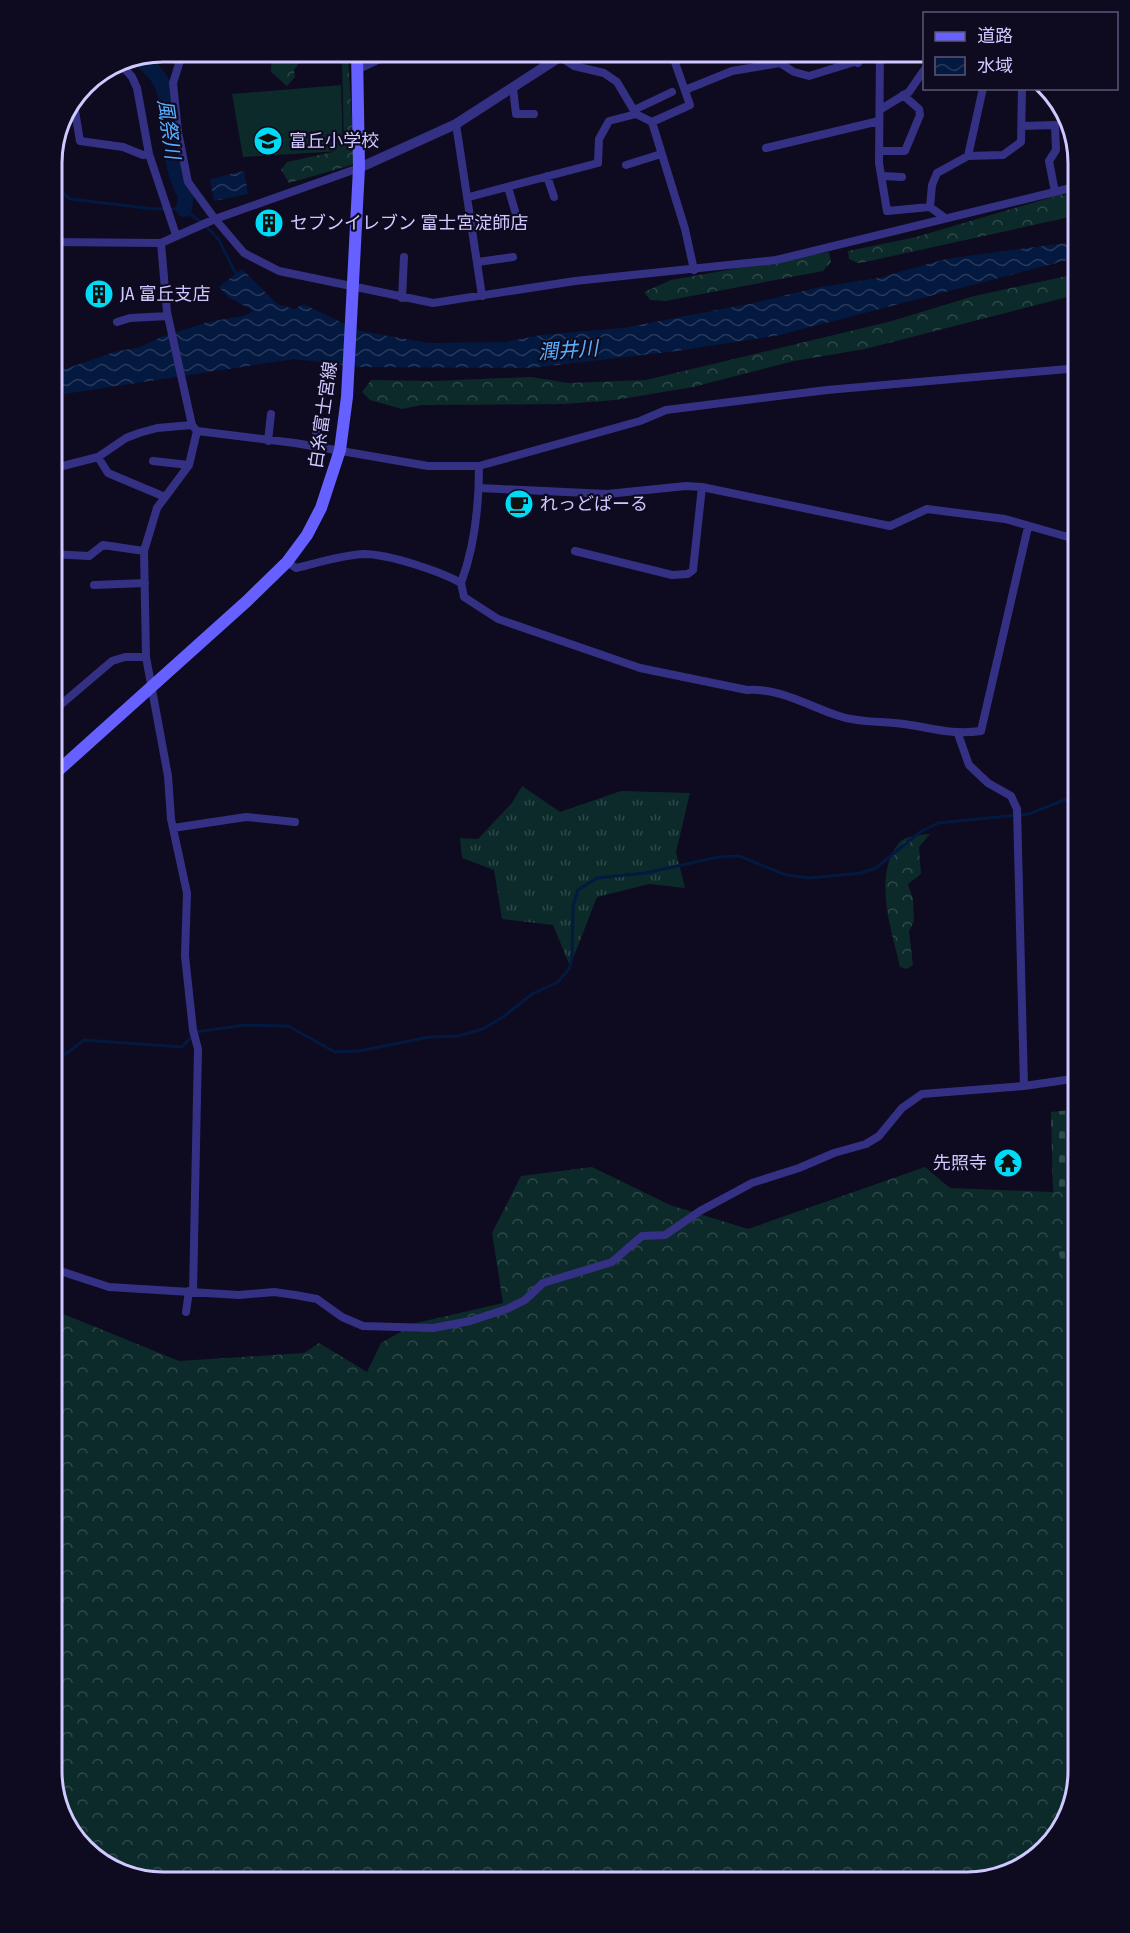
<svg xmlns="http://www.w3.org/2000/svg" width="1130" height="1933" viewBox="0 0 1130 1933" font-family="'Fira Sans Condensed','Noto Sans JP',sans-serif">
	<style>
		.grass { fill: url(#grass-tufts) }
		.forest { fill: url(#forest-crowns) }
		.cemetery { fill: url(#cemetery-stones) }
		.garden { fill: #0d2a2a }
		.water { fill: url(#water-waves) }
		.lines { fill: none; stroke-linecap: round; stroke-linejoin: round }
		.stream { stroke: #04193f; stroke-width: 3 }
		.river { stroke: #04193f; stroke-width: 16 }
		.minor { stroke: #343184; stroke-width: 8 }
		.tertiary { stroke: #343184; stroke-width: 10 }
		.secondary { stroke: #6560ff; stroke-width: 12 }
		.labels { text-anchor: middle; stroke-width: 4.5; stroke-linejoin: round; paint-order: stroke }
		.poi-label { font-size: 18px; fill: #d0c9ff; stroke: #0e0a20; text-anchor: start }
		.street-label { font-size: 18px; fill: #d0c9ff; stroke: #0e0a20 }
		.water-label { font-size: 20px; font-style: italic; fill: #57b0ff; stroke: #0e0a20 }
		.rim { fill: none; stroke: #d0c9ff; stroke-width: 3 }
	</style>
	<defs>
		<pattern id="grass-tufts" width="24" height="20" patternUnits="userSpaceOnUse" patternTransform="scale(1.5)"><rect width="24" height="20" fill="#0d2a2a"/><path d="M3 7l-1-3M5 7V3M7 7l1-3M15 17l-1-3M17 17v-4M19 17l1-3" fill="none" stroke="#2f484a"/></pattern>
		<pattern id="forest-crowns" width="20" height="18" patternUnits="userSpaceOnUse" patternTransform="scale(1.5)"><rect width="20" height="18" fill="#0d2a2a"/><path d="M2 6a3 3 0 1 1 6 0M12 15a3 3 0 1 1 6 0" fill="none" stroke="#2f484a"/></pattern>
		<pattern id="cemetery-stones" width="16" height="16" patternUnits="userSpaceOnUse" patternTransform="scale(1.5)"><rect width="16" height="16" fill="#0d2a2a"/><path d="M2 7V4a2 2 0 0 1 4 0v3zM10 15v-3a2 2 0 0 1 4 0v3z" fill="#2f484a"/></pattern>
		<pattern id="water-waves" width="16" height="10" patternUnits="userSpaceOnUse" patternTransform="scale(1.5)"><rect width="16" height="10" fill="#04193f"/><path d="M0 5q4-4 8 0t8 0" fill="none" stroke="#28395c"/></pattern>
	</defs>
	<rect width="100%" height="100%" fill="#0e0a20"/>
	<!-- grass -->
	<path class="grass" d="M522,786L560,812L621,791L690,793L676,852L685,888L649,884L597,897L570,966L553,925L502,919L494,870L462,858L460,838L478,839L512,803Z"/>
	<!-- forest -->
	<path class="forest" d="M272,51H307L294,70L295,77L287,86L271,72Z
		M348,58L355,164L289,183L281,170L287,162L333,152L344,143L342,61Z
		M1079,194V215L865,262L858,263L849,259L848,251L916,237L1059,195Z
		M829,252L831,262L823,271L665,301L650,300L644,292L671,280Z
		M1067,276L1079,288L1071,296L865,349L794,361L693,387L615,400L565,404L422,405L402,409L370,400L362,392L371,380L434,381L531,377L568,383L646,380L892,321L974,296Z
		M930,834L919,847L921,874L908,884L913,899L914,921L909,931L913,965L907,969L900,967C892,931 872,875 899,843C906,835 920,835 930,834Z
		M592,1167L670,1205L748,1229L925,1167L950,1188L1053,1192L1075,1184L1079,1221L1059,1252L1072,1284L1079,1280V1771L1060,1832L1017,1871L968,1882H155L86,1847L62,1820L51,1771V1324L56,1311L179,1361L304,1353L319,1343L367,1372L381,1343L416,1323L503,1303L492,1233L521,1176Z"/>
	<!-- cemetery -->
	<path class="cemetery" d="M1079,1109V1219L1075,1184L1053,1192L1051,1112Z
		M1079,1224V1280L1071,1284L1058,1252Z"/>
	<!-- garden -->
	<path class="garden" d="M341,85L343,151L243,157L232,94Z"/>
	<!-- water -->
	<path class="water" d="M244,171L248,194L214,201L210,179Z
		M1079,241V257L780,335L677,351L532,368L360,367L294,359L51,396V374L114,352L141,347L161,337L208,322L243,316L254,311L228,297L219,287L242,269L277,304L295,309L303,304L360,331L429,343L506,342L541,335L623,328L749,304L820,287L878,278L946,259Z"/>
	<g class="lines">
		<!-- stream -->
		<path class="stream" d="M51,183L70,199L155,209H184L201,222
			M206,226L219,240L237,276
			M51,1055L66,1054L84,1040L182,1047L196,1032L245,1025L288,1026L335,1052L359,1051L429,1037L458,1036L483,1029L503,1017L532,994L558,982L569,969L572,960L573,906L578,890L597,878L645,873L719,857L739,856L786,875L810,878L861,873L876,868L920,832L938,823L1029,814L1079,794"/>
		<!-- river -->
		<path class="river" d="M136,56C144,62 155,71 160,80C178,112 162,155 186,195L184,209"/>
		<!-- minor -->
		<path class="minor" d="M183,51L173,83L178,132L188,182L215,219L244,253L279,271L433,303L575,281L776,260L1079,186
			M551,51L574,66L604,73L617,82L636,114L652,122L685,229L694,270
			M856,51L858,63
			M880,51L879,163L887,211L930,207
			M118,61L132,77L137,88L149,154L176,235
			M357,70L397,51
			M513,88L516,114H534
			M685,90L732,71L780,63L794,72L809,76L880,54
			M74,105L80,141L123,147L143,155L149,154
			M881,109L909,92L924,70
			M634,110L672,92
			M652,122L690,105L671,51
			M456,124L482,296
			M1022,126L1055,125L1056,150L1049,161L1055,192
			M766,148L879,121
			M879,151H905L920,115L919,109L903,95
			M968,156L983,88
			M626,165L661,154
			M547,176L554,197
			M882,176L902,177
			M508,187L515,211
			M469,197L598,163L599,139L609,121L636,114
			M945,218L930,207L932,185L937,173L968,156L1003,155L1021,142L1022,88
			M51,242L161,243L215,219L359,168
			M161,243L167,312L192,425L197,431L189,465L157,508L144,551L146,657L168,776L171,819L187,893L185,956L193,1030L198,1049L193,1292
			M478,262L513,257
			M402,298L404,257
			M117,322L130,318L168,316
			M197,431L295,443L428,466H479L640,421L666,410L827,390L1079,368
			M268,441L271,414
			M316,446V431
			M98,457L108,473L165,497
			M153,461L189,465
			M51,469L98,457L126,438L139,433L157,428L192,425
			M479,488L607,494L686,486L702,487L890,526L927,509L1005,519L1068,537L1079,536
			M575,551L672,575L688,574L693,570L702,487
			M51,554L89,556L103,545L144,551
			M287,562L296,568C317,563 342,555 364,554C388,554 440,571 461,583L464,597L498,619L640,668L747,690C781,688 808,706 839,716C859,723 883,721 904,724C933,728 951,735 981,731L1028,527
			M461,583C475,546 479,505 479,466
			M94,585L145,583
			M51,713L112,661L125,657H146
			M958,734L969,765L988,783L1011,796L1017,809L1024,1086
			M173,828L246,817L295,822
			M51,1268L109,1287L239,1295L274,1292L295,1295L317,1299L342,1317L363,1326L433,1328L470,1321L507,1309L525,1300L543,1283L612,1262L642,1236L665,1235L700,1211L752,1183L799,1168L834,1153L866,1144L879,1136L902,1108L922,1094L1024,1086L1079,1078
			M186,1312L189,1291"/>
		<!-- tertiary -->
		<path class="tertiary" d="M359,168L456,124L569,51"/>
		<!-- secondary -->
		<path class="secondary" d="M51,777L247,601L287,562L307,535L321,508L340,450L347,397L359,168L357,51"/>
	</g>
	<!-- icons -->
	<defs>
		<g id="school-disc" transform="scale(1.5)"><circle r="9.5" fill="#00daf4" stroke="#0e0a20"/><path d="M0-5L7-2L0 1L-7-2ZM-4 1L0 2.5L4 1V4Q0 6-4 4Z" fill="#111"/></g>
		<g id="building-disc" transform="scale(1.5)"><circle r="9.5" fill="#00daf4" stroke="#0e0a20"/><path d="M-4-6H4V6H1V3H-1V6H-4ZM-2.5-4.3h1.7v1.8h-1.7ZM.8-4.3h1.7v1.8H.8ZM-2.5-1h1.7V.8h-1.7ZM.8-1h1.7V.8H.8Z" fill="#111"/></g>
		<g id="cafe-disc" transform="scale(1.5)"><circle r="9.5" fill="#00daf4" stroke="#0e0a20"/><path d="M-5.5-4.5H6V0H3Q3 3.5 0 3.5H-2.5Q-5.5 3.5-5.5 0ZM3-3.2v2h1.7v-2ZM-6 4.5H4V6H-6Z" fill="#111"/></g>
		<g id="temple-disc" transform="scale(1.5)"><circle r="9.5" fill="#00daf4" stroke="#0e0a20"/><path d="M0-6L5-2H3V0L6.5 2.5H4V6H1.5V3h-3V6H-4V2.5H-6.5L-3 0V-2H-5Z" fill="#111"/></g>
	</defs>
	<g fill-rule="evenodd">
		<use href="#school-disc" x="268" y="141"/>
		<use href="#building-disc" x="269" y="223"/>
		<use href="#building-disc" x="99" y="294"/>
		<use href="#cafe-disc" x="519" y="504"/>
		<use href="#temple-disc" x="1008" y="1163"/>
	</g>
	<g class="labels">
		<!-- poi labels -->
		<g class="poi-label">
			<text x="289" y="147">富丘小学校</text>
			<text x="290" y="229">セブンイレブン 富士宮淀師店</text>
			<text x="120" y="300">JA 富丘支店</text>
			<text x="540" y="510">れっどぱーる</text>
			<text x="987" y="1169" text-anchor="end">先照寺</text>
		</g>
		<!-- street labels -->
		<g class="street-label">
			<text transform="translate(323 415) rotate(-82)" y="6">白糸富士宮線</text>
		</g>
		<!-- water labels -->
		<g class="water-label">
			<text transform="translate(169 129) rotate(82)" y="7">風祭川</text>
			<text transform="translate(568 350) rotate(-4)" y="7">潤井川</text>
		</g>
	</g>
	<!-- crop -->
	<path d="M0 0H1130V1933H0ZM163 62H967A101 101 0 0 1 1068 163V1771A101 101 0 0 1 967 1872H163A101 101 0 0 1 62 1771V163A101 101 0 0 1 163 62Z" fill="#0e0a20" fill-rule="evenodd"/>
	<path class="rim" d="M163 62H967A101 101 0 0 1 1068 163V1771A101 101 0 0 1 967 1872H163A101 101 0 0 1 62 1771V163A101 101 0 0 1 163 62Z"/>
	<!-- legend -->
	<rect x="923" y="12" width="195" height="78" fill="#0e0a20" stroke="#5c5679" stroke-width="1.5"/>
	<rect x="935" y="32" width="30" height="9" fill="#6560ff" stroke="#5c5679" stroke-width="1.5"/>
	<text x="977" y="42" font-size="18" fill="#d0c9ff">道路</text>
	<rect x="935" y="57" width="30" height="18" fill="url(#water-waves)" stroke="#5c5679" stroke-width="1.5"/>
	<text x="977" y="72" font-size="18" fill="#d0c9ff">水域</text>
</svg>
